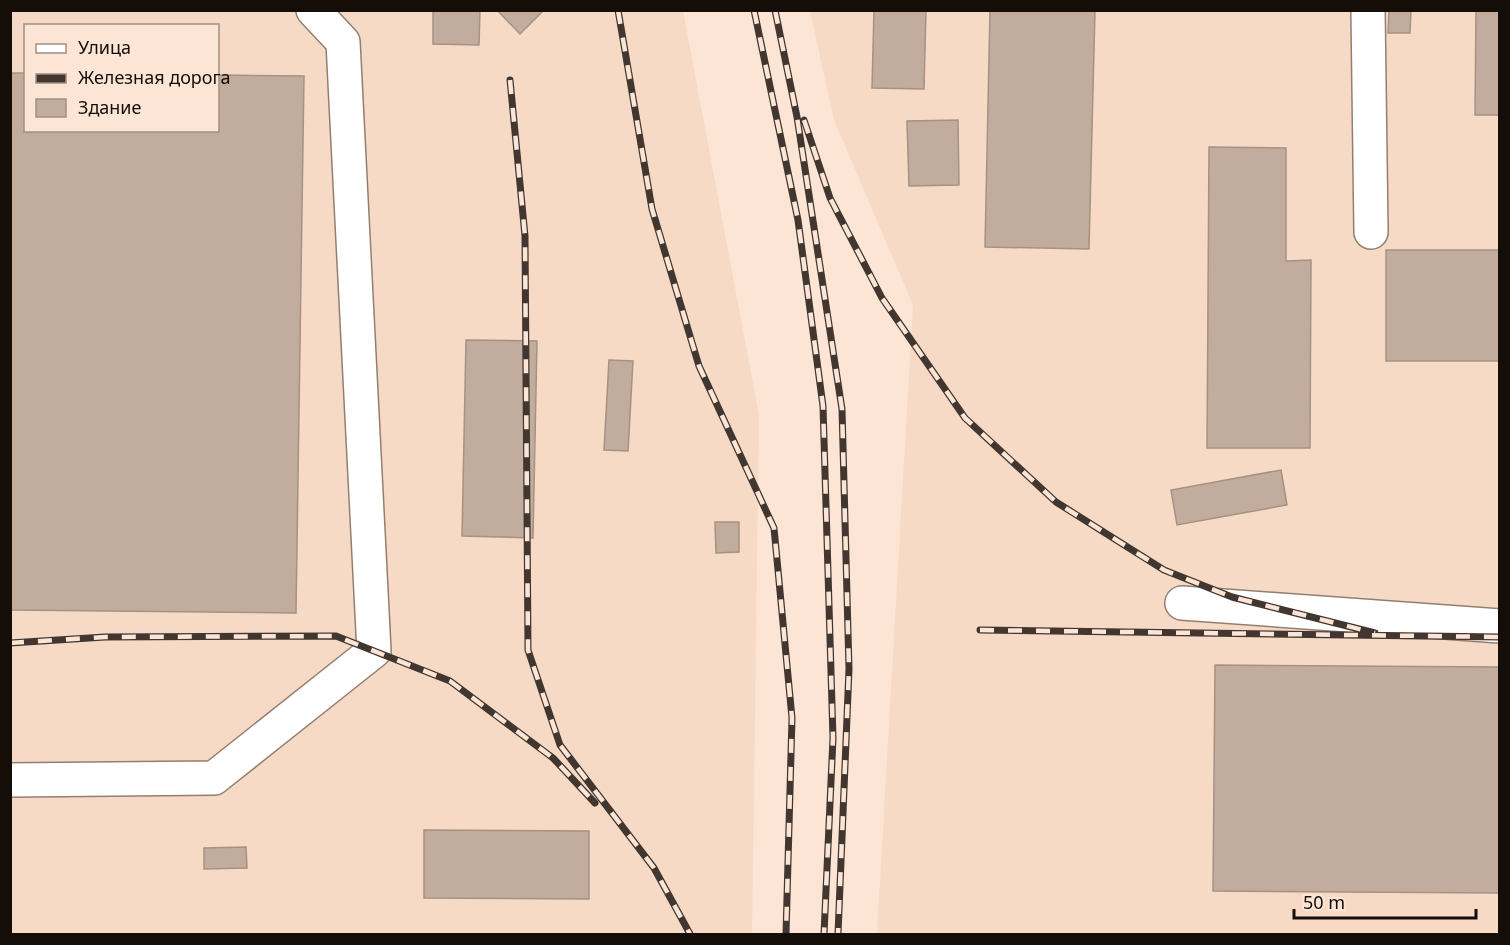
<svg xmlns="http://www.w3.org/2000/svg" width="1510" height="945" viewBox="0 0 1510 945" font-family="'Noto Sans',sans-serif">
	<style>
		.built { fill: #f7dac5; fill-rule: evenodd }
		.building { fill: #c1ac9d; stroke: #a69183; stroke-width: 1.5 }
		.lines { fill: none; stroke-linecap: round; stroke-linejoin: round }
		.minor-casing { stroke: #937f70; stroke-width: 36 }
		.minor { stroke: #fff; stroke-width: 33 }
		.rail-casing { stroke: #413730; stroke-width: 7 }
		.rail { stroke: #fce5d5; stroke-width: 4.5; stroke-dasharray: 14; stroke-linecap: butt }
	</style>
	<rect width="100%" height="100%" fill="#fce5d5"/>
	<!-- built -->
	<path class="built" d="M10,11H683L759,415L752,934H11ZM26,26H218V130H26Z
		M810,11H1499V934H877L913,305L834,120Z"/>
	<!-- building -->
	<path class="building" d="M433,10H480L479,45L433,44Z
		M497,10H544L520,34Z
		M874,10H926L924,89L872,88Z
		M990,10H1095L1089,249L985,247Z
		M1389,10H1411L1410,33H1388Z
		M1476,10H1500V115H1475Z
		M10,73H26V130H218V75L304,76L296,613L10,610Z
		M958,120L959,185L909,186L907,121Z
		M1209,147L1286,148V261L1311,260L1310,448H1207Z
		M1386,250H1500V361H1386Z
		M466,340L537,341L533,538L462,536Z
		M609,360L633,361L628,451L604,450Z
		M1281,470L1287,505L1177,525L1171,490Z
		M715,522H739V552L716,553Z
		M1215,665L1500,667V893L1213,891Z
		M424,830L589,831V899L424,898Z
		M246,847L247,868L204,869V848Z"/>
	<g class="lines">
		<!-- minor casing -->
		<g class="minor-casing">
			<path id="minor" d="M1368,10L1371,232
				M1182,603L1500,626
				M10,780L214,778L374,651L343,42L313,10"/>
		</g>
		<!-- minor -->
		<use href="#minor" class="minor"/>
		<!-- rail casing -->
		<g class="rail-casing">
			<path id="rail" d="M618,10L652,209L699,366L774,528L792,718L786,934
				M754,10L798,220L823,406L833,738L824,934
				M775,10L797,117L842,409L849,669L838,934
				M510,80L525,236L528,650L560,745L654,868L690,934
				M804,120L830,198L882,298L965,418L1056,502L1164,570L1232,597L1375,633
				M980,630L1500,637
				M10,643L105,637L336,636L450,681L553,758L595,803"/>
		</g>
		<!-- rail -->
		<use href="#rail" class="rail"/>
	</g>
	<!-- border -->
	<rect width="1510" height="945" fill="none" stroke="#140d08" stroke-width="24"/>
	<!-- legend -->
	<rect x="24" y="24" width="195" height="108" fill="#fce5d5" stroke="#9f8f83" stroke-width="1.5"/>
	<rect x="36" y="44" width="30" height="9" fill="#ffffff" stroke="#9f8f83" stroke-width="1.5"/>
	<text x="78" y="54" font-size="18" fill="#140d08">Улица</text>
	<rect x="36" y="74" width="30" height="9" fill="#413730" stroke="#9f8f83" stroke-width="1.5"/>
	<text x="78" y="84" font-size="18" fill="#140d08">Железная дорога</text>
	<rect x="36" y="99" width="30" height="18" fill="#c1ac9d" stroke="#9f8f83" stroke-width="1.5"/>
	<text x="78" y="114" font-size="18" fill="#140d08">Здание</text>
	<!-- scale -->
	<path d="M1294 909v9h182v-9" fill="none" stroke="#140d08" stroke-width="3"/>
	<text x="1303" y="909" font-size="18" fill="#140d08" stroke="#fce5d5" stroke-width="4.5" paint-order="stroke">50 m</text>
</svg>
